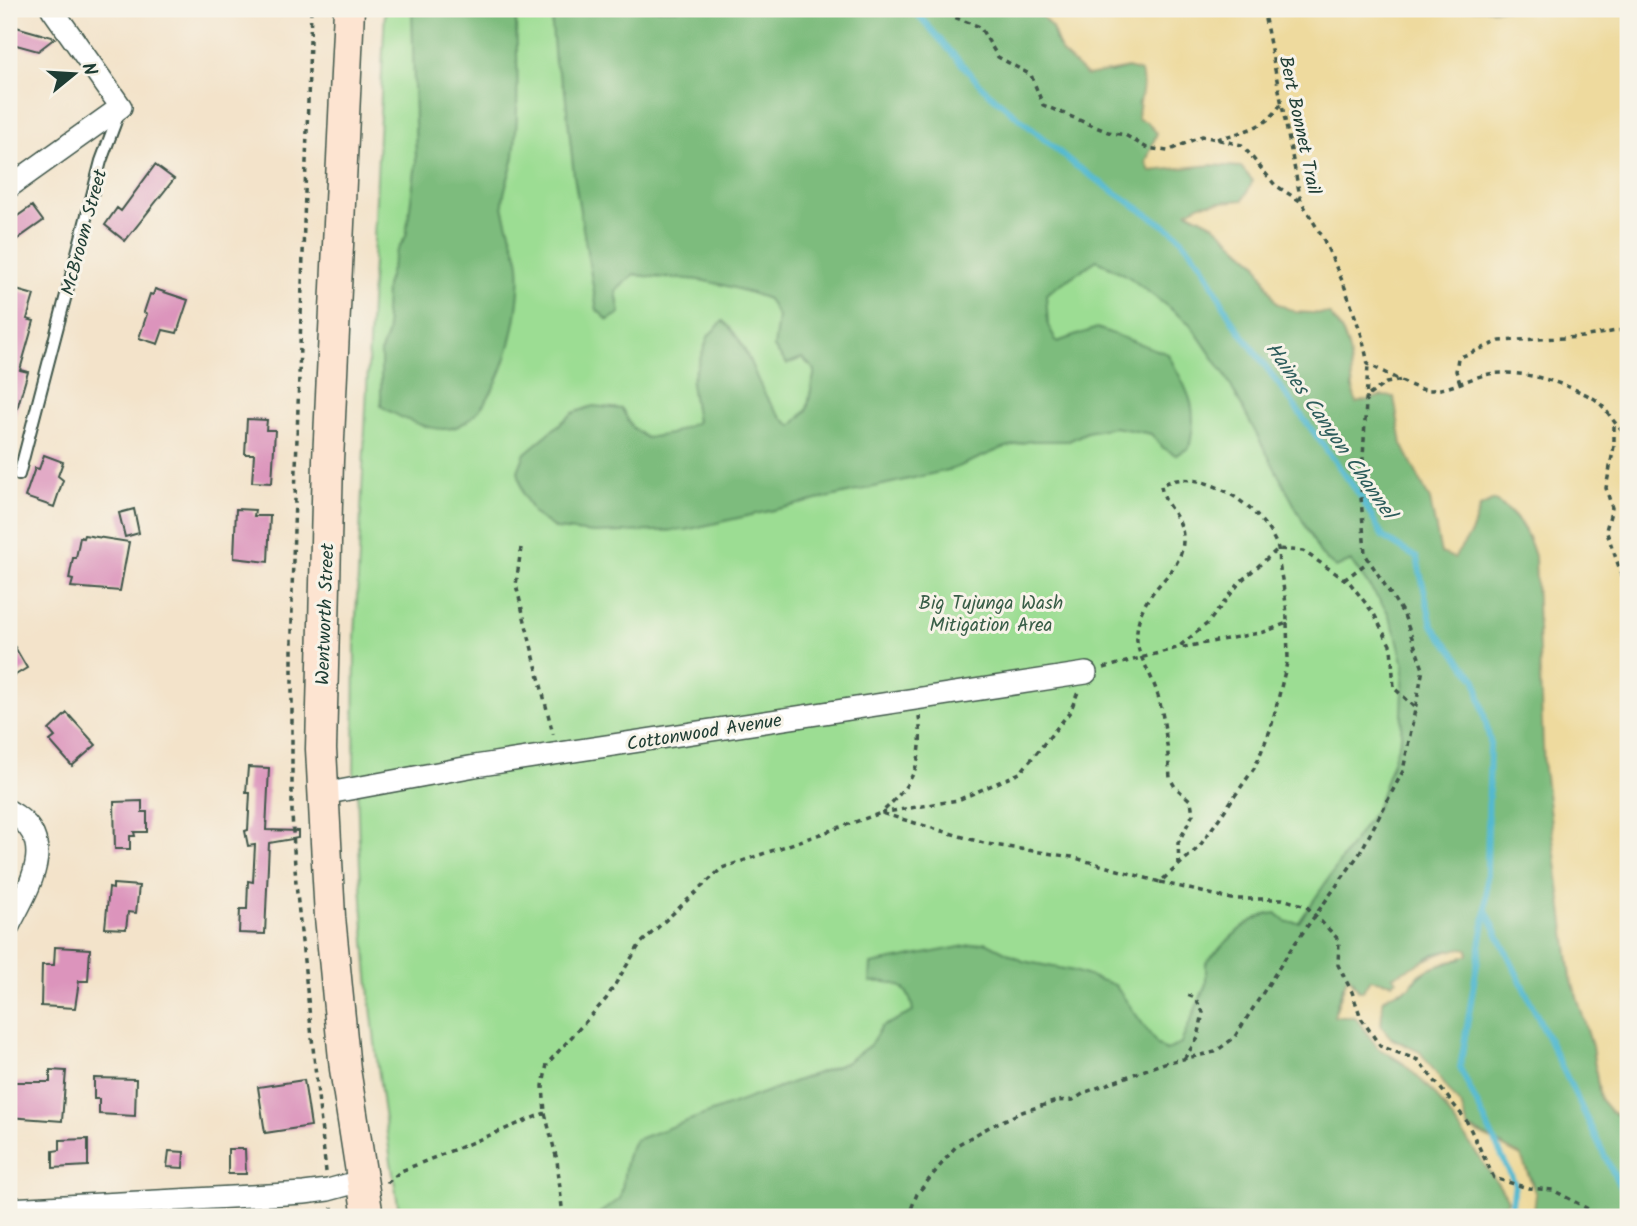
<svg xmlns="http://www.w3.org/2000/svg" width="1637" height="1226" viewBox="0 0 1637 1226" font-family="Kalam,sans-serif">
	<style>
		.green { fill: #9cdd93; stroke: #5e8d64; stroke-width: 2 }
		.forest { fill: #7dbc7d; stroke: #4e7c58; stroke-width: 2 }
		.sand { fill: #eeda9e; stroke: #868c69; stroke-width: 2 }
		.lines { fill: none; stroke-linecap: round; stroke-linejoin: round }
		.stream { stroke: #52b9d0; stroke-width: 6 }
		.building { fill: #dc94bc }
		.lane-casing { stroke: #3f564a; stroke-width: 14 }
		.street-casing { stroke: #3f564a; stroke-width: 24 }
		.secondary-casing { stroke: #3f564a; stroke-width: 33 }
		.path { stroke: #3f564a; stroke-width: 3.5; stroke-dasharray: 5 5; stroke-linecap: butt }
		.lane { stroke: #fff; stroke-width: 10 }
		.street { stroke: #fff; stroke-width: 21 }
		.secondary { stroke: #fde4d1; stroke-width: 30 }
		.labels { text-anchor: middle; stroke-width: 6; stroke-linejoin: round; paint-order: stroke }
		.street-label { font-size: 19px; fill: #1f3d34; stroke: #f7f3e8 }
		.park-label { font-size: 19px; fill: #385d47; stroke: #f7f3e8 }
		.water-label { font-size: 21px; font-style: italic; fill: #2c5c5b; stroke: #f7f3e8 }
	</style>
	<rect width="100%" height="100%" fill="#f7f3e8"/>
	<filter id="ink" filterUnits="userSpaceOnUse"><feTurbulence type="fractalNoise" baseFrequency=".0143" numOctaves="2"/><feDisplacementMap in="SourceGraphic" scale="14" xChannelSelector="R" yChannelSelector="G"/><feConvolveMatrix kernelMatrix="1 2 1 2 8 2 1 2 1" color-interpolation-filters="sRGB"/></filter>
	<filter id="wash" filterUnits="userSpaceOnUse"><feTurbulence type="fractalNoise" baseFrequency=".00686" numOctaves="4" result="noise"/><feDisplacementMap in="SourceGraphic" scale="28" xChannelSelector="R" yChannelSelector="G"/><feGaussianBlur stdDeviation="1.57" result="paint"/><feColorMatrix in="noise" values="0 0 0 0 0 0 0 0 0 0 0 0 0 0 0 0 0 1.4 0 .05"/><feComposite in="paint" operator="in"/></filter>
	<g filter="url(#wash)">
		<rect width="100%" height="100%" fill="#f3e3ca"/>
		<!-- green -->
		<path class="green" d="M385,9H1628V1217H400C375,1070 359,922 357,775H354L355,638Z"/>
		<!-- forest -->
		<path class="forest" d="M412,9H519L516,22C518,67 519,111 514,156C512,171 503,188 503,203C503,217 517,247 519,265C523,308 503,410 456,427C435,435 398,417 381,406V351L388,332L385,313L386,286L396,253L406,236L416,163Z
			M555,9H1036L1052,28L1057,45L1110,73L1128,68L1141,71L1145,89L1138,104L1157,133L1146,162L1150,171L1212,165L1241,167L1253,182L1243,200L1201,204L1187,212L1213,224L1257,264L1276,303L1296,312L1329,314C1350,338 1353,358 1352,389L1394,397L1402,444L1430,500L1441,553L1471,533L1480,507L1494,500C1517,515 1527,530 1535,556L1544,769L1571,977L1592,1046L1600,1099L1611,1112L1626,1119L1628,1126V1217H1533C1541,1164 1512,1148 1468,1128L1462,1108L1420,1052L1386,1035L1381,1026L1383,1001L1391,994L1403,991L1429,969L1461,959L1451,950L1434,954L1405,973L1393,976L1397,980L1392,983L1370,979L1363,991H1359L1353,980L1343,986L1335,1010L1339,1017H1355L1393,1058L1410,1068L1435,1094L1505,1194L1508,1200L1499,1217H594L620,1199C625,1179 623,1157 635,1140L845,1063L870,1045L881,1027L913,1012C910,985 895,980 870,982L871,964L986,942L1023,961L1074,971L1115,985L1157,1044L1166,1051L1181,1043L1206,984V963C1225,944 1247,915 1276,913L1287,922H1299L1377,807L1401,737L1404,666L1397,637L1387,611L1351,561L1336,568L1321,555L1225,375L1190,324L1129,277L1097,260L1046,294L1048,325L1057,342L1097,328L1168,354C1187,391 1200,404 1189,448L1176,455L1162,447L1151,434L1114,427L1087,432L1069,441H1030L1003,448L953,469L686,530L594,533L556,529L534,514L523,494L518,471L525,453L573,413L593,406L622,409L632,427L646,438L670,434L697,422L691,383L709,335L723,321C757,351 751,395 792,426L807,410L815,370L802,358L787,364L774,348L778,317L768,299C743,290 715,281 688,279C669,277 653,279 634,274L616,291L620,313L608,320L597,310L574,176L565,91L555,63L552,26Z"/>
		<!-- sand -->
		<path class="sand" d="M1036,9H1628V1126L1626,1119L1611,1112L1600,1099L1592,1046L1571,977L1544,769L1535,556C1527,530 1518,514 1494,500L1480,507L1471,533L1454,558L1441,553L1430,500L1402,444L1394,397L1382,396L1356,403C1346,366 1359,347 1329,314L1295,312L1276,303L1257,263L1213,224L1187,211L1201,204L1243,200L1253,181L1241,167L1212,165L1150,171L1146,162L1157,133L1147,122L1138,119C1138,99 1146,92 1141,72L1128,68L1087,76L1062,53L1052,28Z
			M1461,948L1468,949V955L1429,969L1417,976L1410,987L1391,994L1383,1000L1381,1026L1392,1039L1420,1052L1462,1108L1468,1128L1521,1156L1536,1195L1533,1217H1499L1508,1200L1505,1194L1435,1094L1402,1062L1378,1048L1355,1017L1334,1016L1348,975L1359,991H1363L1370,979L1392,983L1397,980L1393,976C1416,966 1434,953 1461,948Z"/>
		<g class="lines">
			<!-- stream -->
			<path class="stream" d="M913,9L983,88L1076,166L1177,234L1202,264L1231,319L1361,497L1383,537L1417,558L1432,625L1476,680L1490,741L1486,910L1460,1068L1515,1184L1510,1217
				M1487,912L1619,1185L1628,1195"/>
		</g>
		<g id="blocks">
			<!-- building -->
			<path class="building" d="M9,25L55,38L38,51L9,43Z
				M155,165L174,179L125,241L105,225L117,208L121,211Z
				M32,206L43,221L16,240L9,230V222Z
				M9,288L34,295L27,319L34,321L20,370L28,372L13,422H9Z
				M155,289L188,300L177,333L163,330L158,344L139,338L147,314L144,312L150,294L153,295Z
				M247,419L267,420L266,430H275L272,483L252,482L254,454H245Z
				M44,455L63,462L58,476L63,480L54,507L25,497L35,468L39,469Z
				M134,509L139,533L125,537L119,513Z
				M236,509L255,510L254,516H270L268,562L234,558Z
				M84,535L129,542L120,591L71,587L73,580L69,579L73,558H76L80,537L83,538Z
				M9,637L27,668L9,679Z
				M67,713L96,745L72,766L50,741L55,737L49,730Z
				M248,767L269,768L266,830L298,831V838L269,843L265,934L239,933L240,909H247L248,881L253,882L255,845L248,846L245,831L248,830L250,793H246Z
				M142,801V812H147V832H134L135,836H130V849H115L114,802Z
				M113,884L139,886L136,913L128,912L126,929L105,928L109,888L113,889Z
				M55,947L90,949L88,981H79L75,1008L41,1006L42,965H54Z
				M50,1070L66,1071L62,1121L9,1117V1082H50Z
				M94,1078L136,1079L135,1116L99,1114V1099H94Z
				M304,1080L311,1126L265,1133L258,1087Z
				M88,1139V1166L53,1168V1151L60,1150V1140Z
				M228,1149H245L246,1174H228Z
				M169,1151L184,1152L183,1168L167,1167Z"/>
		</g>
	</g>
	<g filter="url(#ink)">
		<use href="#blocks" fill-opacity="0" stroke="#3f564a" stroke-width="2"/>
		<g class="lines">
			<!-- lane casing -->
			<g class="lane-casing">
				<path id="lane" d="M19,475L101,161L119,113"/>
			</g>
			<!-- street casing -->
			<g class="street-casing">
				<path id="street" d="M9,187L121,107L52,9
					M323,794L475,766L1086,673
					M9,811C61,840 28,888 9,926
					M9,1209L304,1193L328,1190L361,1181"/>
			</g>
			<!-- secondary casing -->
			<g class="secondary-casing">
				<path id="secondary" d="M349,9L328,460L321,749L330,917L345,1069L368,1217"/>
			</g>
			<!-- path -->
			<path class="path" d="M311,9L292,591V814L296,884L326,1172
				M951,9L954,17L980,27L998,57L1031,75L1043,105L1108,132L1125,135L1147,148L1168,151L1202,136L1242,145L1275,185L1300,201
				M1263,9L1301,201L1323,238L1344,285L1362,336L1368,364C1383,371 1412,389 1427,390C1449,391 1468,378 1489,374C1521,369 1565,383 1593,398C1606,405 1613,425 1628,436
				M1217,139C1242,132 1272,127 1282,100
				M1460,383L1456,371L1458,358L1500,341L1582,337L1628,329
				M1369,395L1386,383L1403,380
				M1614,426V446L1606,488L1612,508L1606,530L1626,587L1628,625
				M521,548L516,585L553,734
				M1344,580L1364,565L1368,559
				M1104,668L1177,648L1208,623L1241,581L1278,549L1303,551L1350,583L1374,614L1391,647L1394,688L1415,707
				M919,716C924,762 915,782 881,813L958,800L1020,773L1070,712L1078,692
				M1179,865L1178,843L1193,814L1191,801L1175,787L1170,778C1168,751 1164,706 1153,682C1146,664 1135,652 1137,631C1141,585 1184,577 1183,538C1183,516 1163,507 1161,485C1203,464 1263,508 1278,548C1279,553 1278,559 1279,564C1283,585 1287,602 1287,623L1264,632L1179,648
				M1160,882L1231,899H1282L1306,906L1339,940L1338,965L1352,992L1361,1018L1380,1046L1418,1060L1466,1120L1494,1178L1528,1188L1553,1190L1603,1217
				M1184,1059L1198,1038L1203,1012L1195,998L1185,994
				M387,1183L401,1171L545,1113
				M332,1207L334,1217L344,1212
				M563,1217L557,1160L545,1113L543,1086L547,1064L606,999L640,944L722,868L881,813L987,844L1072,857L1160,882L1199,847L1255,767L1271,728L1288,659L1287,623
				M908,1217L917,1194L957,1145L991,1126L1022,1112L1057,1101L1073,1100L1086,1092L1164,1063L1215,1052L1234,1038L1291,949L1360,853L1403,771L1423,669L1404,615L1365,554L1361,497L1368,364"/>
			<!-- lane -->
			<use href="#lane" class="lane"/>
			<!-- street -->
			<use href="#street" class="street"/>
			<!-- secondary -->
			<use href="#secondary" class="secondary"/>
		</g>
	</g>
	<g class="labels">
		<!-- street labels -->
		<g class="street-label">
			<text transform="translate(1301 125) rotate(78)" y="7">Bert Bonnet Trail</text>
			<text transform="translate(83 232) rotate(-75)" y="7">McBroom Street</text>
			<text transform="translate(324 614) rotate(-88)" y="7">Wentworth Street</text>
			<text transform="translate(704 731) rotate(-9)" y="7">Cottonwood Avenue</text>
		</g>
		<!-- park labels -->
		<g class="park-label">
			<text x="991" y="609">Big Tujunga Wash<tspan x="991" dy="22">Mitigation Area</tspan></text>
		</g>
		<!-- water labels -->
		<g class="water-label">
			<text transform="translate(1331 430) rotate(55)" y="7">Haines Canyon Channel</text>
		</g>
	</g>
	<!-- margin -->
	<rect width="1637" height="1226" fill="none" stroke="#f7f3e8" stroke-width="35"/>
	<!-- north arrow -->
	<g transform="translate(74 74) rotate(72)" stroke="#f7f3e8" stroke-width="5" paint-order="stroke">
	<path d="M0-5L12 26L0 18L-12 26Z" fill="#1f3d34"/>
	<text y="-10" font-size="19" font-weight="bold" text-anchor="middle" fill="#1f3d34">N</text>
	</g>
</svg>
